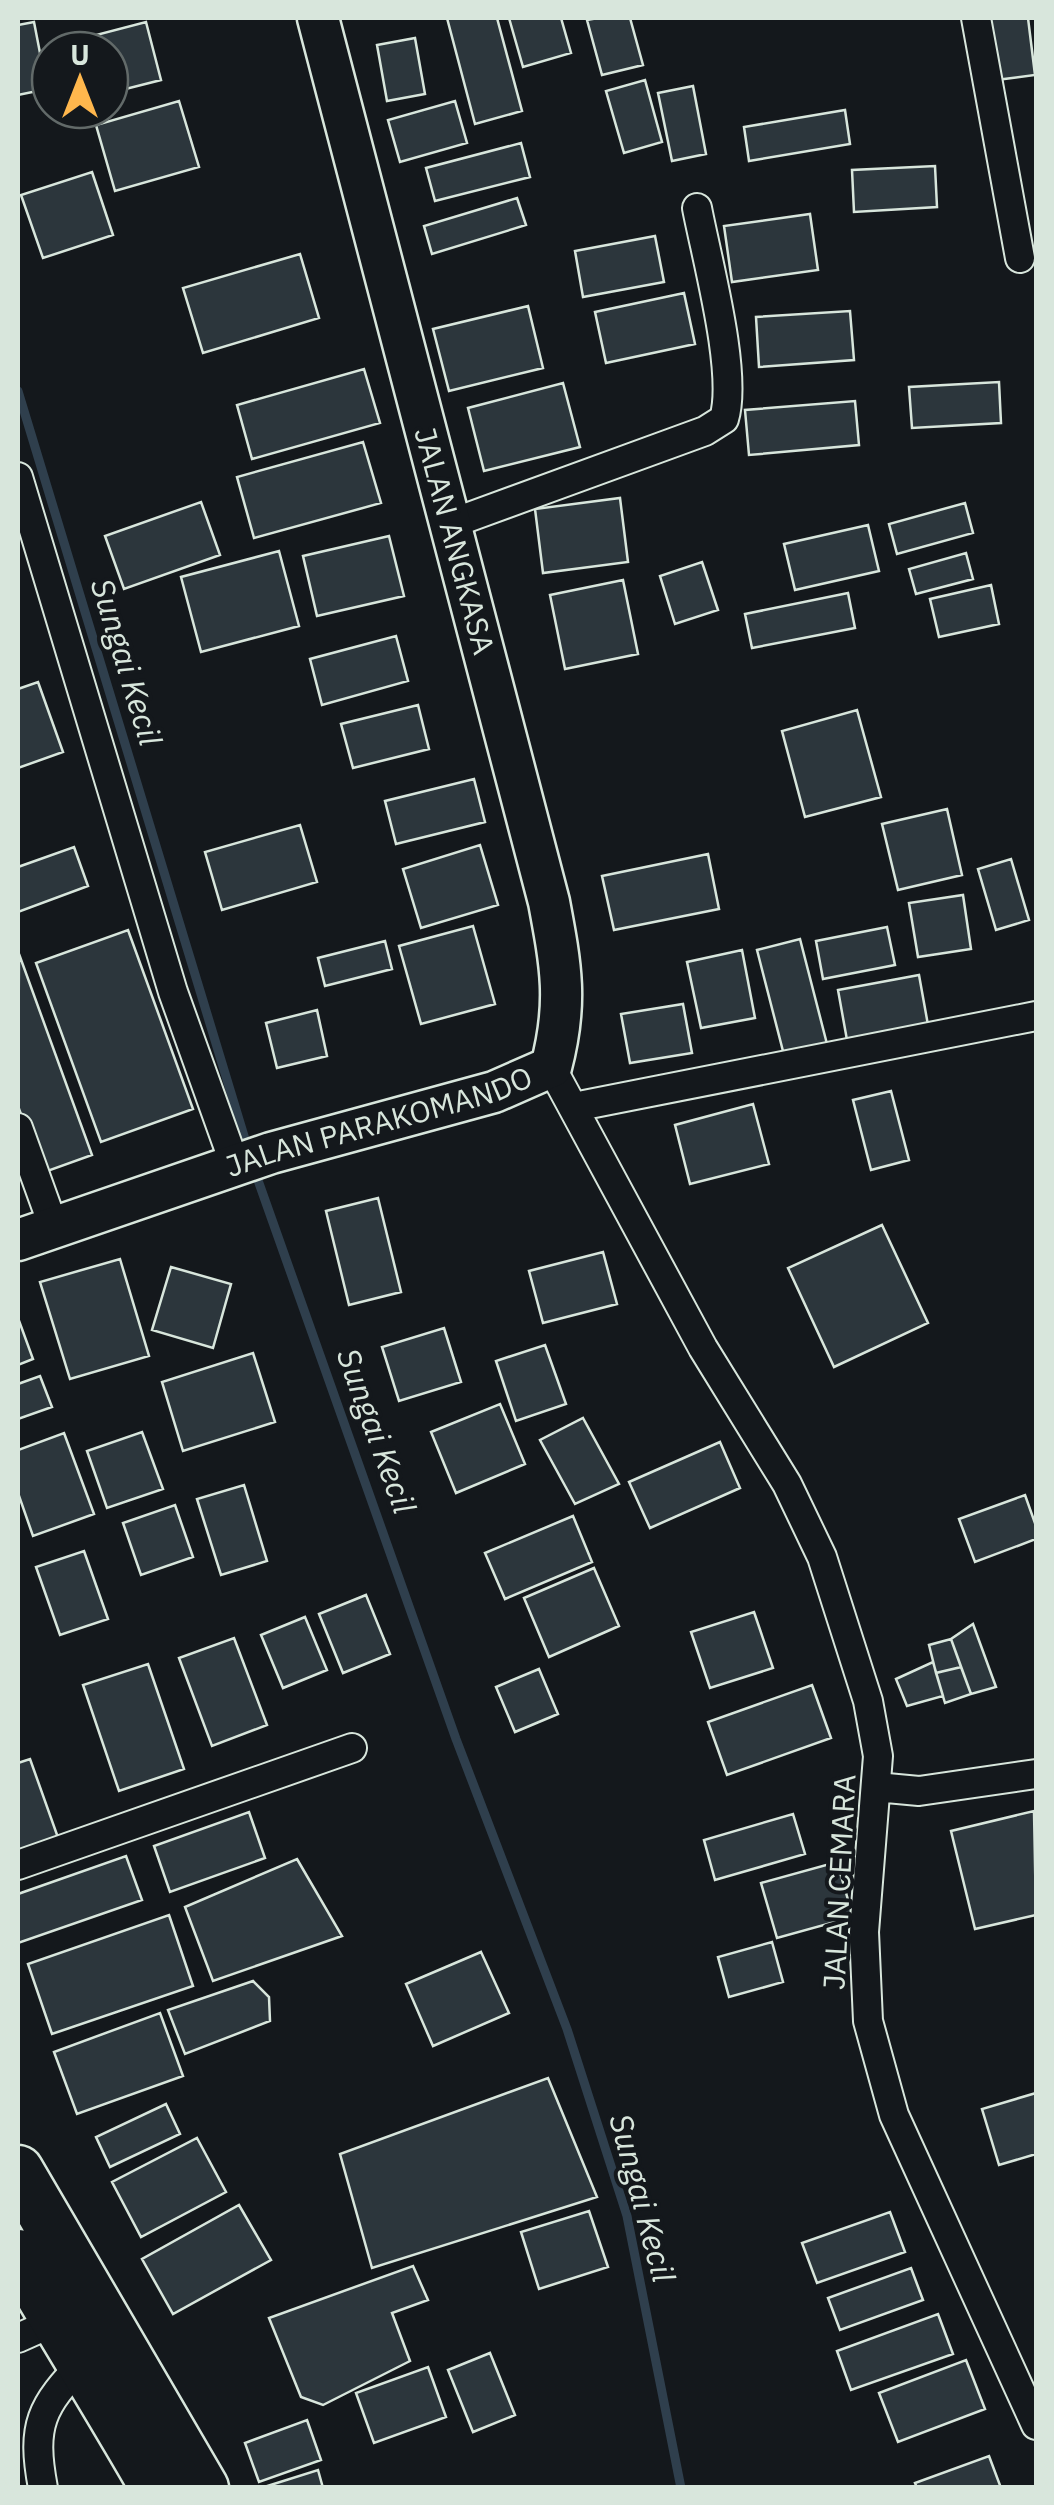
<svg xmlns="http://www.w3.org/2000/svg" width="1054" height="2505" viewBox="0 0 1054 2505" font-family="'IBM Plex Sans',sans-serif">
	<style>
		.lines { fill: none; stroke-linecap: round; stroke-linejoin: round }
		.stream { stroke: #2f3f4d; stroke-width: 9 }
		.building { fill: #2c363c; stroke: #d8e6dc; stroke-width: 2.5 }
		.street-casing { stroke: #d8e6dc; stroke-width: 32 }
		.secondary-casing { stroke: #d8e6dc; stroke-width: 45 }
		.highway-casing { stroke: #d8e6dc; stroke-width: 55 }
		.street { stroke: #14181c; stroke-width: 28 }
		.secondary { stroke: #14181c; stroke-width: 40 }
		.highway { stroke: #14181c; stroke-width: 50 }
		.labels { text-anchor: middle; stroke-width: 8; stroke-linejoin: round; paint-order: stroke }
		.street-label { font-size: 30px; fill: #d8e6dc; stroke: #14181c }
		.water-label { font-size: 32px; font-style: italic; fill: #d8e6dc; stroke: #14181c }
	</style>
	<rect width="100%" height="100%" fill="#14181c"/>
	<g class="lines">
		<!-- stream -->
		<path class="stream" d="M18,391L248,1149
			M254,1169L456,1739L567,2029L627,2216L681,2488"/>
	</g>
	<!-- building -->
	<path class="building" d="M447,18H497L522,111L475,124Z
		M509,18H561L571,53L523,67Z
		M598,18H630L643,65L602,75L587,20Z
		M988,18H1028L1035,75L996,80Z
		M34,22L47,89L18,95V25Z
		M146,22L161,80L110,93V50H51L50,47Z
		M415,38L425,94L387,101L377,45Z
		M645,80L662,142L624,153L606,91Z
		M693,86L706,154L672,161L658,93Z
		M179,101L199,167L115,191L96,125Z
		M455,101L467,143L400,162L388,120Z
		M845,110L850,144L749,161L744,127Z
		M521,143L530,177L435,201L426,168Z
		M935,166L937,207L854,212L852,170Z
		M92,172L113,235L43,258L21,195Z
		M517,198L526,225L432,254L424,226Z
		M810,214L818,270L732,282L724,226Z
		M655,236L664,282L583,297L575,251Z
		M300,254L319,318L203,353L183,288Z
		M684,293L695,344L606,363L595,312Z
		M528,306L543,368L449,391L433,329Z
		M850,311L854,360L759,367L756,317Z
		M364,369L380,423L252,459L237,405Z
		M999,382L1001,423L912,428L909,387Z
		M563,383L580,447L484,471L468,408Z
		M855,401L859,445L749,455L745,410Z
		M363,442L381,503L254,538L237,477Z
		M620,498L628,562L543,573L535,509Z
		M201,502L220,555L124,589L105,536Z
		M965,503L973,533L897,554L889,524Z
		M868,525L879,571L795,590L784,544Z
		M389,536L404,596L317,616L303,556Z
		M279,551L299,626L201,652L181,577Z
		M966,553L973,579L916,594L909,569Z
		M702,562L718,610L675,624L660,576Z
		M623,580L638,654L565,669L550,595Z
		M991,585L999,624L939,637L930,599Z
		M848,593L855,628L752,648L745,614Z
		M396,636L408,681L322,705L310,659Z
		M38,682L63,752L18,768V689Z
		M418,705L429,749L353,768L341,724Z
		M857,710L881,797L805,817L782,731Z
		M474,779L485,822L396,844L385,801Z
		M947,809L962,875L898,890L882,824Z
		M300,825L317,882L222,910L205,852Z
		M480,845L498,905L421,928L403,869Z
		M74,847L88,886L18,912V867Z
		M708,854L719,909L614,930L602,876Z
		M1011,859L1029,920L996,930L978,869Z
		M963,895L971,949L918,957L909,903Z
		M473,926L495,1004L421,1024L399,946Z
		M887,927L895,965L823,979L816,941Z
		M128,930L193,1109L101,1142L36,963Z
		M800,939L827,1044L784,1055L757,950Z
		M385,941L392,969L325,986L318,958Z
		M742,950L755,1018L701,1028L687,962Z
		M19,954L92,1155L42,1173L18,1106Z
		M919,975L928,1025L847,1040L838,990Z
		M683,1004L692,1053L630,1063L621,1014Z
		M317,1010L327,1056L277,1068L266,1023Z
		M891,1091L909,1160L871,1170L853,1100Z
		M753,1104L769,1164L690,1184L675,1125Z
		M378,1198L401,1292L349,1305L326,1211Z
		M882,1225L928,1323L834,1367L788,1268Z
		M603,1252L617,1304L543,1323L529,1271Z
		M120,1259L149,1356L70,1379L40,1282Z
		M171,1267L231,1284L213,1348L152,1330Z
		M18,1318L33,1359L18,1365Z
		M444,1328L461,1382L399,1401L382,1347Z
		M545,1345L566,1404L516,1421L496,1361Z
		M253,1353L275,1422L183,1451L162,1382Z
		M40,1376L52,1407L18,1419V1384Z
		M500,1404L525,1464L456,1493L431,1432Z
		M583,1418L619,1484L575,1504L540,1440Z
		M142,1432L163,1489L107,1508L87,1451Z
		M64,1433L94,1514L33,1536L18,1493V1450Z
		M720,1442L740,1488L650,1528L629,1482Z
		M244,1485L267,1561L221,1575L197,1499Z
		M1025,1495L1036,1526V1539L975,1562L959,1519Z
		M175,1505L193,1557L141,1575L123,1523Z
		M573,1516L592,1562L505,1599L485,1553Z
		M84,1551L108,1619L60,1635L36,1567Z
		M594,1568L619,1626L549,1657L524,1598Z
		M366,1595L390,1654L343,1673L319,1614Z
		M754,1612L773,1668L710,1688L691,1632Z
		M305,1617L327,1670L283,1688L261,1635Z
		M973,1624L996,1687L971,1694L951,1639Z
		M234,1638L267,1725L212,1746L179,1658Z
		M951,1639L961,1667L936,1673L929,1645Z
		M933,1662L943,1696L907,1706L896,1679Z
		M148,1664L184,1769L119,1791L83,1685Z
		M961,1667L971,1694L945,1703L936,1673Z
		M539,1669L558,1714L515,1732L496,1687Z
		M812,1685L831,1738L727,1775L708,1722Z
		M30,1759L61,1846L18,1861V1763Z
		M1034,1811L1036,1915L975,1929L951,1831Z
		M249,1812L265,1858L170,1892L154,1846Z
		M793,1814L805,1854L715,1880L704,1840Z
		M126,1856L142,1900L18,1943V1894Z
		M297,1859L342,1936L213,1981L185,1907Z
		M837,1862L853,1917L777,1938L761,1883Z
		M169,1915L193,1986L52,2034L28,1964Z
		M772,1942L783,1982L729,1997L718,1957Z
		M481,1952L509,2013L433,2046L406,1984Z
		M253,1981L269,1997L270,2021L185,2054L168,2010Z
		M160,2013L183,2076L77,2114L54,2052Z
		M548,2078L597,2197L372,2268L340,2154Z
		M1036,2093V2154L999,2165L982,2109Z
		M166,2104L180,2134L110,2167L96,2137Z
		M197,2138L226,2192L141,2237L112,2182Z
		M239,2205L271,2260L173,2314L142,2259Z
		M589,2211L608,2267L539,2289L521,2232Z
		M890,2212L905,2252L817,2283L802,2243Z
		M413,2266L428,2300L392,2313L410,2361L323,2405L301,2397L269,2318Z
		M911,2268L923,2300L840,2330L828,2298Z
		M938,2314L953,2354L851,2390L837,2351Z
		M490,2353L515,2415L473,2432L448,2370Z
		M966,2360L985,2409L898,2442L879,2393Z
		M428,2367L446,2417L374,2443L356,2393Z
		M307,2420L321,2460L259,2482L245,2443Z
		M989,2456L1001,2488H917L915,2483Z
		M318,2470L323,2488H261Z"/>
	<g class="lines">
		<!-- street casing -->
		<g class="street-casing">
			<path id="street" d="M976,18L1020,258
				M18,477L173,992L235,1165
				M450,524L705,431L724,419C738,373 707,260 697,208
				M551,1067L703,1348L787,1484L822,1557L868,1701L878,1756L864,1932L868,2021L894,2115L1036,2425
				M574,1107L1036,1016
				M18,1128L53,1225
				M876,1787L919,1791L1036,1774
				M18,1865L352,1748
				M18,2338L56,2321
				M43,2488C31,2425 41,2406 84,2362"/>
		</g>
		<!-- secondary casing -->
		<g class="secondary-casing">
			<g id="secondary">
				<path id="s1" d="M18,1240L271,1153L494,1092L551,1067C568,1003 561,966 549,902L318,18"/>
			</g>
		</g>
		<!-- highway casing -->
		<g class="highway-casing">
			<path id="highway" d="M18,2171L203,2488
				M18,2255C63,2333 111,2409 156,2488"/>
		</g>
		<!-- street -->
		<use href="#street" class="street"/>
		<!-- secondary -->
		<use href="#secondary" class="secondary"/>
		<!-- highway -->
		<use href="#highway" class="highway"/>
	</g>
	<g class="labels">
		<!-- street labels -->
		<g class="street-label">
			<text transform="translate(454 541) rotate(75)" y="10">JALAN ANGKASA</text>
			<text dy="10" stroke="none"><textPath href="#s1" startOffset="380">JALAN PARAKOMANDO</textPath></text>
			<text transform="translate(840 1882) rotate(-87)" y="10">JALAN CEMARA</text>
		</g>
		<!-- water labels -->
		<g class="water-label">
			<text transform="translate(126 662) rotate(73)" y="11">Sungai Kecil</text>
			<text transform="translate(376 1431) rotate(70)" y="11">Sungai Kecil</text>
			<text transform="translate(642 2198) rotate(75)" y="11">Sungai Kecil</text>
		</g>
	</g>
	<!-- border -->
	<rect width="1054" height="2505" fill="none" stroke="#d8e6dc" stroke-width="40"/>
	<!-- north arrow -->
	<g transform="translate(80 80)"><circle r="48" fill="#14181c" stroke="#626a69" stroke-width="2.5"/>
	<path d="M0-8L18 38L0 25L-18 38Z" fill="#ffb74d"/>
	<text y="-15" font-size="28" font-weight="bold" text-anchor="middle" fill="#d8e6dc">U</text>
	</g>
</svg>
